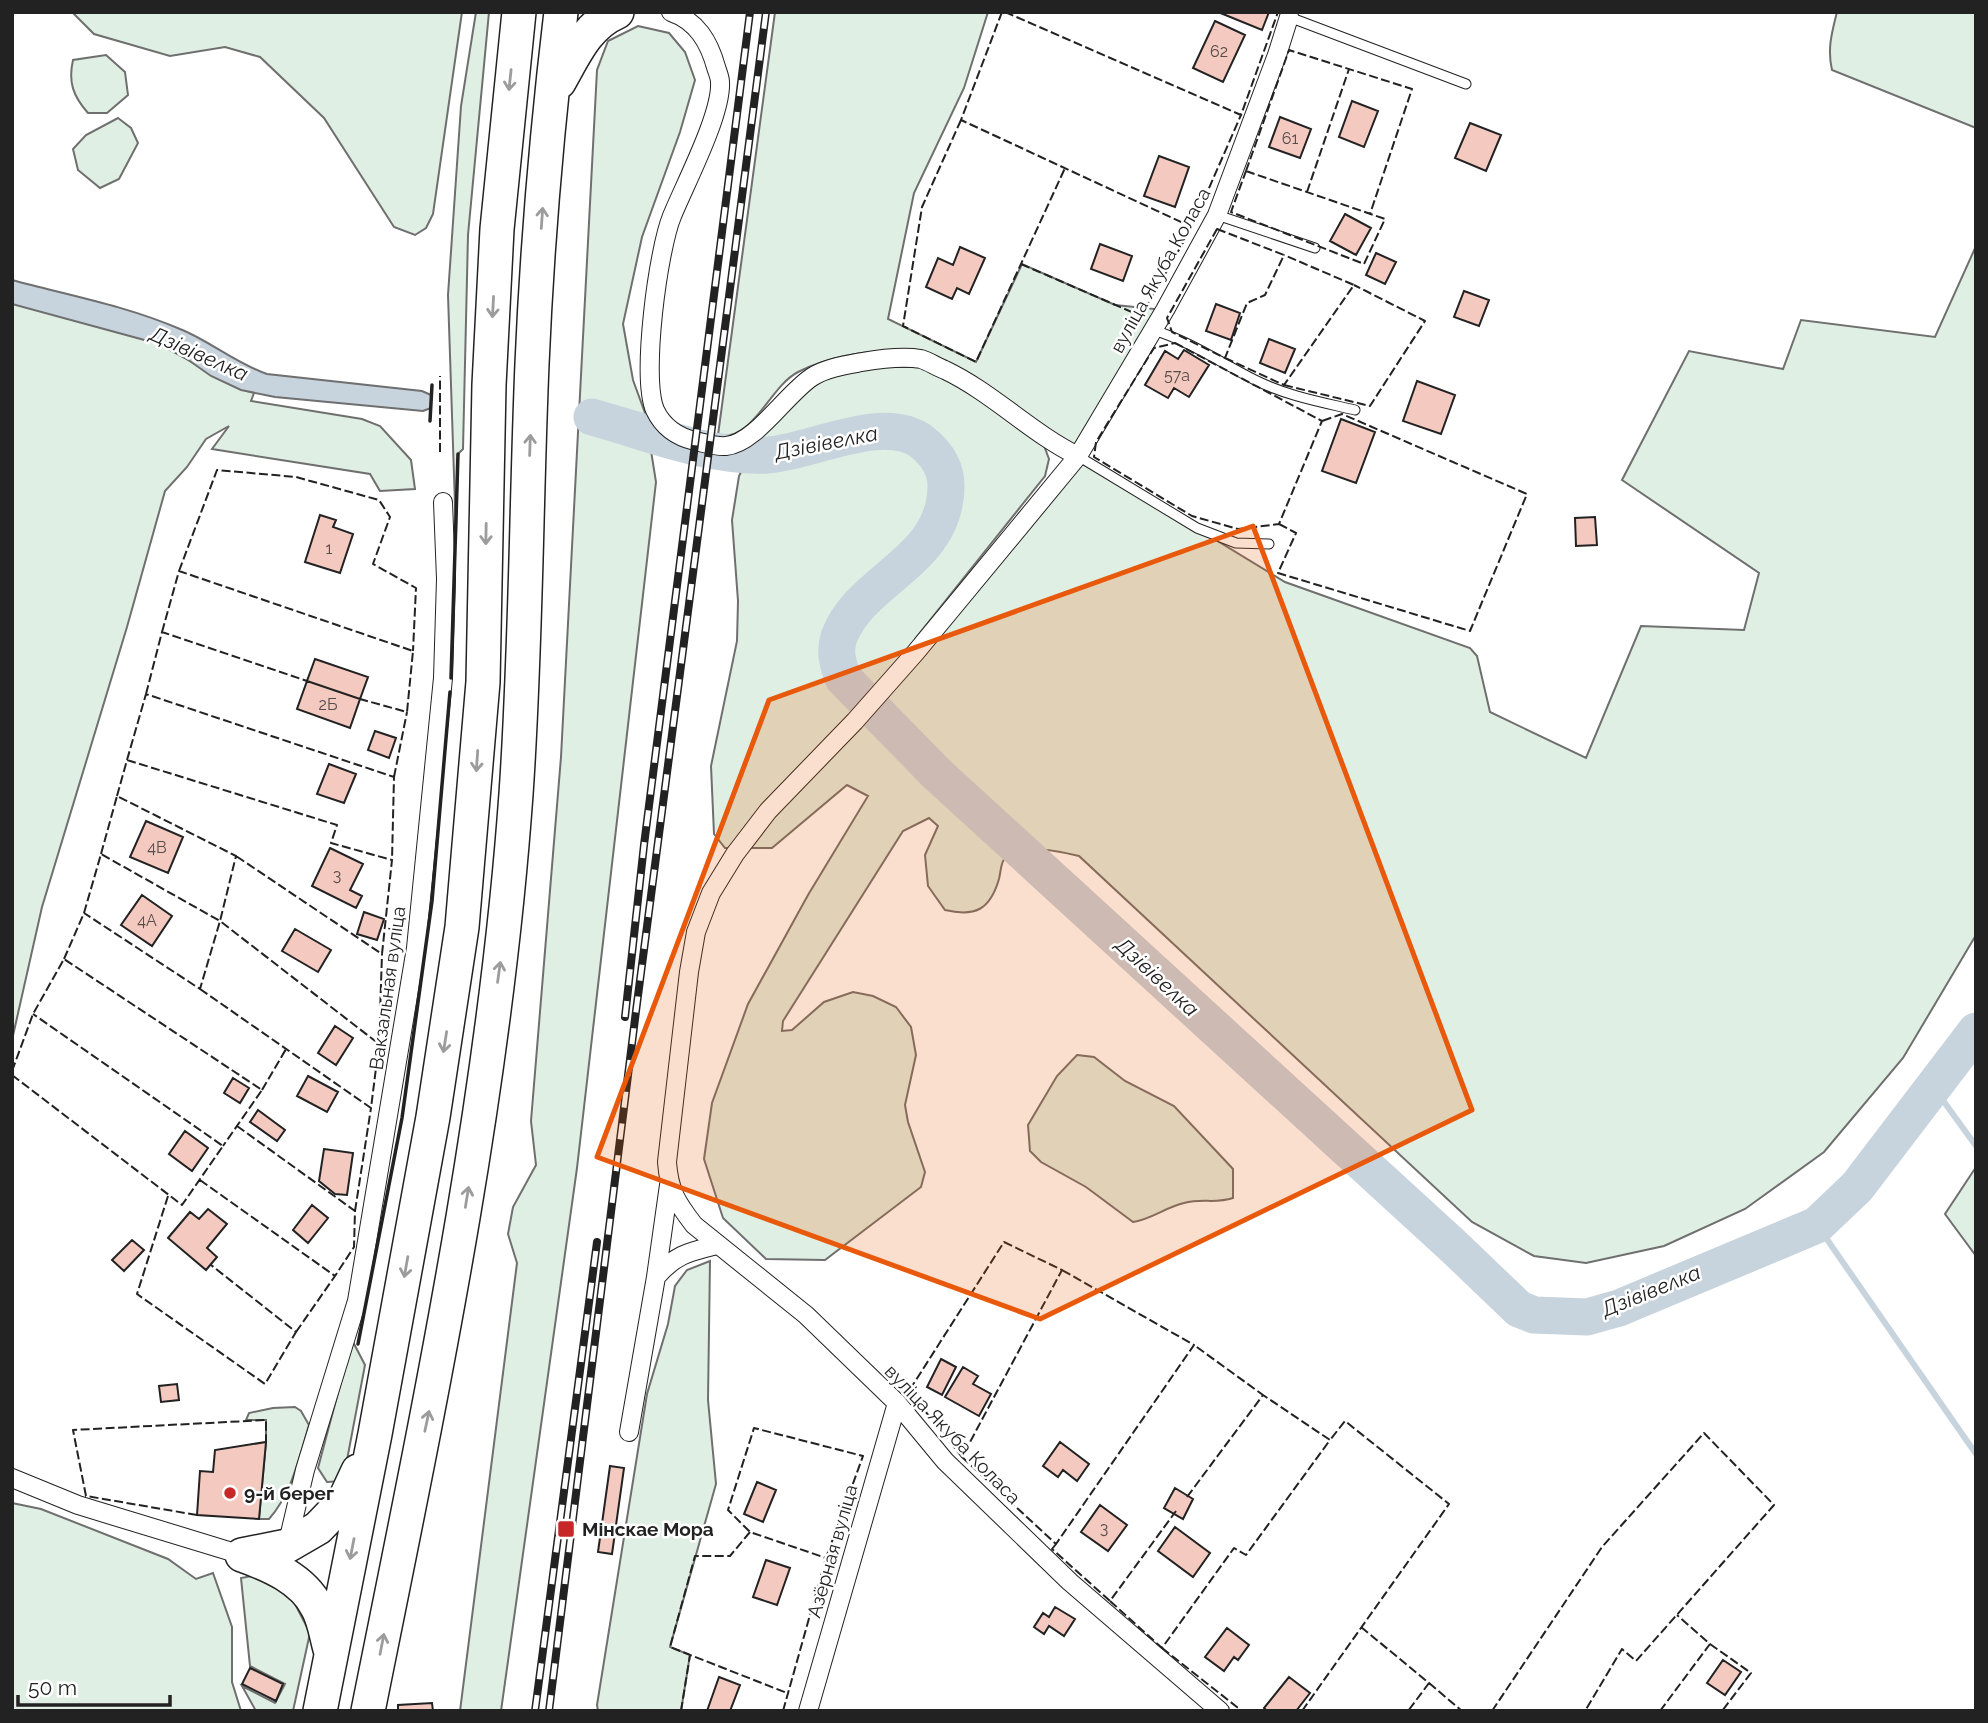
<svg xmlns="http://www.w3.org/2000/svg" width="1988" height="1723" viewBox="0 0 1988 1723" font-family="Raleway,sans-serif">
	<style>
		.green { fill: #e0efe3; stroke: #6f6f6f; stroke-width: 2 }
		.water { fill: #c7d3dd; stroke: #6f6f6f; stroke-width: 2 }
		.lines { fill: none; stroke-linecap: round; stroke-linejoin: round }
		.stream { stroke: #c7d3dd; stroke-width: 6 }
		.river { stroke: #c7d3dd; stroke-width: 37 }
		.building { fill: #f3c9c0; stroke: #222; stroke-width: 2 }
		.lane-casing { stroke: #222; stroke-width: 11 }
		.street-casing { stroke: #222; stroke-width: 20 }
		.highway-casing { stroke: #222; stroke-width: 36 }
		.lane { stroke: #fff; stroke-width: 9 }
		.street { stroke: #fff; stroke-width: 18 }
		.highway { stroke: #fff; stroke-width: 33 }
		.rail-casing { stroke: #222; stroke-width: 8 }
		.rail { stroke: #fff; stroke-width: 5; stroke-dasharray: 16; stroke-linecap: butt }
		.fence { stroke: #222; stroke-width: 2; stroke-dasharray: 9 3.5; stroke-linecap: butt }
		.wall { stroke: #222; stroke-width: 3.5 }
		.oneway { stroke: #9c9c9c }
		.marked { fill: #e8590c; fill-opacity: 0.2; stroke: #e8590c; stroke-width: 5; stroke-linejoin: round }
		.poi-dot { fill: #c62828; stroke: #fff; stroke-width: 2.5 }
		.labels { text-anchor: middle; stroke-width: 5; stroke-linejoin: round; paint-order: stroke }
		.number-label { font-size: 16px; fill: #564c4a }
		.street-label { font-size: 19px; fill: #222; stroke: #fff }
		.poi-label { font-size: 19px; font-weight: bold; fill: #222; stroke: #fff; text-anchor: start }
		.water-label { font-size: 21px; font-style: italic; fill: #222; stroke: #fff }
	</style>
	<rect width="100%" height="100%" fill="#fff"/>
	<!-- green -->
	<path class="green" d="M72,12H462L433,214L426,228L415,235L394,227L324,118L260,57L225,47L170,56L94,34Z
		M476,12H489L468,235L463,449L458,454L456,535L448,295L461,106Z
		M775,12H988L964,88L914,193L888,319L976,362L1022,264L1115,305L1165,310L1073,450L909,350C872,350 831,355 798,372C769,387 753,442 718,435Z
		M1837,12H1976V128L1832,70C1827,49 1832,32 1837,12Z
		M638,26L669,33L685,52L695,80L680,132L642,237L623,324L633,380L645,413L656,482L577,1168L501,1711H460L517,1263L508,1234L513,1207L536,1165L531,1121L561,757L597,70L608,41Z
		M106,55L125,72L128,95L107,113H88C73,96 68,82 73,60Z
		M118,118L131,128L138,143L119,179L100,188L78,170L73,149L86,135Z
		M1976,246V935L1903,1058L1824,1152L1745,1209L1664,1246L1586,1263L1534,1256L1472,1222L1079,856C1062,852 1023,843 1008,854C1001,860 1001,870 999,879C990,910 975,917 945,910L928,886L925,855L938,826L929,818L903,831L783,1021L782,1031L792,1030L824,1002L853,992L873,996L896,1007L911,1027L916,1055L905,1105L908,1122L925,1172L921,1187L825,1260L766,1259L723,1218L704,1159L712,1103L748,1004L808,895L868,796L847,785L772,848H725L714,834L711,766L737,641L738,601L732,520L739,476L760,434L827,373L874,367H921L964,385L1043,443L1049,459L1045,476L915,639L916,651L1078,456L1285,582L1470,648L1477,656L1490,712L1586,758L1641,626L1744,630L1759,573L1622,480L1689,351L1783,369L1801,320L1935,337Z
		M12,303C60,316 112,325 158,344C192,358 218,384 254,393L251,401L362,419L380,426L411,460L415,489L380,491L370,474L212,449L229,426L206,439L187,467L165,491L127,627L42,907L12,1040Z
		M1077,1055L1094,1057L1125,1081L1174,1106L1233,1169V1198C1215,1204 1203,1198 1184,1203C1166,1207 1152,1219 1133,1222L1086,1187L1041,1162L1030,1151L1028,1125L1057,1076Z
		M1976,1167V1256L1945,1214Z
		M710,1261L708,1400L716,1484L670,1647L690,1655L681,1711H598L597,1705L647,1394L668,1324L675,1286L687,1270Z
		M352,1340L365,1365L343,1481L327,1482L318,1468Z
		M295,1407L301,1411L309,1425C299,1458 292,1493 269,1519H259L266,1442V1420H246L249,1413L273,1408Z
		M12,1503L41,1509L168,1559L196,1579L213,1573L232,1627V1682L241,1711H12Z
		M257,1575L269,1580L294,1602L310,1633L293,1711H256L242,1686L275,1703L285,1684L250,1666L241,1578Z"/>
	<!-- water -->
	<path class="water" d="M12,280C68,295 127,306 180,329C210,341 235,363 267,374L422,391L431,395V408L423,411L275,397L241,390L211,376L187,359L159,344L12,304Z"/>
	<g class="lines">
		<!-- stream -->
		<path class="stream" d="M1934,1088L1976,1146
			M1817,1225L1976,1454"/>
		<!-- river -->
		<path class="river" d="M592,417C648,432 708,458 768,455C812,452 883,413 922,442C936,453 946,467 946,486C946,562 861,578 839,637C834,652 838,664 843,678L936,773L1452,1245L1519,1309L1534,1315L1587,1317L1619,1308L1817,1225L1857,1187L1976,1031"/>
	</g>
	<!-- building -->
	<path class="building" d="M1218,12H1269L1262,30Z
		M1215,21L1245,35L1223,82L1193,68Z
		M1352,101L1378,111L1364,147L1339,137Z
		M1280,117L1311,129L1300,158L1269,147Z
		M1470,123L1501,135L1486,171L1455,158Z
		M1159,156L1189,167L1175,207L1144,196Z
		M1345,214L1371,228L1356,255L1330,241Z
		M1100,244L1132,256L1123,281L1091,269Z
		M960,247L985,258L969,294L957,288L952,299L926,287L938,258L953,265Z
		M1376,253L1396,262L1385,284L1366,275Z
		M1464,291L1489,300L1479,326L1454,317Z
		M1216,304L1240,313L1231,340L1206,331Z
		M1269,339L1295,349L1285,373L1260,363Z
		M1184,350L1209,365L1189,397L1174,388L1168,398L1145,385L1165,351L1178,359Z
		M1417,381L1455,395L1441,434L1403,421Z
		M1341,419L1375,432L1356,483L1322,471Z
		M320,515L336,520L333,527L353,534L340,573L305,562Z
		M1595,517L1597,545L1576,546L1575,518Z
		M315,659L368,677L360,699L307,681Z
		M307,681L360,699L350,728L297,709Z
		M375,731L396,738L389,758L368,750Z
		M329,764L356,774L344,803L317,794Z
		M146,821L183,837L168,873L130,857Z
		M330,848L363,864L350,890L362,896L356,908L312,886Z
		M142,895L172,916L152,946L121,925Z
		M364,912L384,919L377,940L357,934Z
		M295,929L331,950L318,972L282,951Z
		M335,1026L353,1038L336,1065L318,1053Z
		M308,1076L338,1092L327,1112L297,1096Z
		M233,1078L249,1088L240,1103L224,1093Z
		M258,1110L285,1130L277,1141L250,1122Z
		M185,1131L208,1148L192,1171L169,1154Z
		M324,1149L353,1153L347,1195L335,1194L319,1181Z
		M312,1205L328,1218L308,1243L293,1230Z
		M208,1209L227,1224L207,1248L217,1257L206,1270L168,1238L190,1212L199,1219Z
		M132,1240L144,1250L124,1271L112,1260Z
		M941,1359L956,1367L942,1395L927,1387Z
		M963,1367L978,1376L973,1384L991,1394L979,1416L945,1397Z
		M177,1384L179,1400L161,1402L159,1386Z
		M266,1442L259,1519L197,1515L200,1471L213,1472L215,1450Z
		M1060,1442L1089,1464L1077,1481L1063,1470L1058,1477L1043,1466Z
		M610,1466L624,1468L612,1554L598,1552Z
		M757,1482L776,1490L763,1522L744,1514Z
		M1175,1488L1193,1499L1183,1519L1164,1508Z
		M1100,1505L1127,1525L1108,1551L1081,1532Z
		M1175,1527L1210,1553L1193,1577L1158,1551Z
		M766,1560L790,1568L777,1605L753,1597Z
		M1055,1607L1075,1619L1064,1636L1049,1626L1044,1634L1034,1627L1043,1613L1049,1617Z
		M1227,1628L1249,1645L1238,1660L1234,1657L1224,1671L1205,1657Z
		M1723,1660L1741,1672L1725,1695L1707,1683Z
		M250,1668L283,1684L276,1701L242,1684Z
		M719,1677L740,1685L730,1711H707Z
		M1289,1677L1310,1693L1296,1711H1267L1264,1708Z
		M432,1703L433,1711H398V1705Z"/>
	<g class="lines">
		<!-- lane casing -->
		<g class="lane-casing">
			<path id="lane" d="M1289,17L1466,84
				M1217,215L1315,248
				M1153,330C1190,341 1221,363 1255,380C1287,396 1321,402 1355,410
				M1078,456L1197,528L1236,543L1269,544"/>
		</g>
		<!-- street casing -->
		<g class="street-casing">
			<path id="street" d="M671,12C697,21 709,42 716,67C717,71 720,77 720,82C722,114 685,184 672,216C658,250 641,377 655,410C663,427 678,437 695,441C705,443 716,447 726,446C755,444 787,393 812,377C826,368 846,365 862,362C879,359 904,356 921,359C928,361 937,367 945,370C993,393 1031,433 1078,456
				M656,1277L669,1185
				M629,1432L656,1277C676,1254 689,1252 717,1245
				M12,1478L78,1505L242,1555
				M287,1546L305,1470L357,1301L416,948L443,678L446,579L443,502
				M808,1711L897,1403
				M1220,1711L1070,1582L945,1461L897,1403L806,1315L694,1225C677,1203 669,1191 667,1162L689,972L696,932L711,893L735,854L768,811L855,721L916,652L1078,456L1165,310L1217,215L1277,55L1289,17"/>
		</g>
		<!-- highway casing -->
		<g class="highway-casing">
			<path id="highway" d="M559,82C575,54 587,25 617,12
				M242,1555L287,1546L318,1528L344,1501L358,1471
				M242,1555C270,1565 303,1579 317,1607C324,1619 326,1635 330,1649
				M320,1711L375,1434L433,1117L462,927L483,682L489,385L497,229L519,12
				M368,1711C429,1407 494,1103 516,794C526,651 526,507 532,364C537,246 547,129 561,12"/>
		</g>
		<!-- lane -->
		<use href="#lane" class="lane"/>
		<!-- street -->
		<use href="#street" class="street"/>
		<!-- highway -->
		<use href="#highway" class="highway"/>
		<!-- rail casing -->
		<g class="rail-casing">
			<path id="rail" d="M625,1017L644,845L750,12
				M535,1711L597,1242
				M549,1711L636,1011L766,12"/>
		</g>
		<!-- rail -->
		<use href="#rail" class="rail"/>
		<!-- fence -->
		<path class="fence" d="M1002,12L961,120L1192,227L1241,115
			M1005,12L1241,115L1278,12
			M961,120L922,207L903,326L976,362L1065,168
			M1246,171L1289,50L1412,89L1370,214
			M1246,171L1385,219L1364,264L1231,212Z
			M1307,192L1349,69
			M1217,229L1284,255L1265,295L1247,303L1225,358L1172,332L1167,318Z
			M1021,264L1141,316L1192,227
			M1175,343L1322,421L1279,524L1238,529L1192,516L1094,457L1096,442L1154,348Z
			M1225,358L1284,385L1354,285L1284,255
			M1284,385L1370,406L1425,321L1354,285
			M440,452V376
			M1279,524L1296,533L1278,573L1470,631L1527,494L1342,414L1322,421
			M179,571L217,470L296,477L379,500L390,517L373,564L416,588L413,651
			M162,632L179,571L413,651L407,712L360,699
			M146,694L162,632L307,681
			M127,760L146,694L394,777L392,860
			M394,777L407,712
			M117,796L127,760L337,825L331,843L392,860L382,954L236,856
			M101,854L117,796L236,856L220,921L379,1044L382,954
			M64,959L84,913L101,854L220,921L200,989L84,913
			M200,989L371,1108L379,1044
			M12,1071L33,1014L64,959L262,1090L223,1146
			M12,1075L182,1205L223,1146L33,1014
			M262,1090L286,1049
			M237,1126L355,1211L354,1247L335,1276
			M200,1180L335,1276L296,1332
			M168,1196L137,1294L265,1384L296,1332L211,1265
			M355,1211L371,1108
			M1004,1242L1062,1270L962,1457L909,1391Z
			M962,1457L1056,1544L1194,1345L1062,1270
			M1187,1497L1263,1395L1194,1345
			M197,1515L86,1496L73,1430L266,1420V1442
			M750,1532L730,1556H695L670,1647L787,1693
			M1056,1544L1052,1549L1110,1601L1176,1511
			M1110,1601L1162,1648L1234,1548L1246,1555L1330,1440L1263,1395
			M1361,1627L1429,1683L1408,1711
			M1710,1644L1751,1673L1722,1711
			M1162,1648L1242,1711
			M1429,1683L1462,1711
			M681,1711L690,1655
			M783,1711L826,1558L863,1456L754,1428L728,1510L750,1532L826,1558
			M1302,1711L1449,1504L1345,1421L1330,1440
			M1492,1711L1602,1547L1704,1433L1774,1505L1636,1661L1622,1649L1585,1711
			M1660,1711L1710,1644L1677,1615"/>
		<!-- wall -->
		<path class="wall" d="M430,421L432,385
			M451,678L458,454
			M358,1344L402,1118L432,901L450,692"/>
	</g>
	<!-- one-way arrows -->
	<defs><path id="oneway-shaft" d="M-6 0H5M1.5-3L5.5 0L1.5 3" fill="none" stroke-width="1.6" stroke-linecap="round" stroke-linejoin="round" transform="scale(1.75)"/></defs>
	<g class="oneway">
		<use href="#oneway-shaft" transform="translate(510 80) rotate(96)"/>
		<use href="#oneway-shaft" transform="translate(542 218) rotate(-86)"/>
		<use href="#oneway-shaft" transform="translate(493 307) rotate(93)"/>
		<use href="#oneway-shaft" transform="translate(530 445) rotate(-88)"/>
		<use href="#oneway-shaft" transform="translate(486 534) rotate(91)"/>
		<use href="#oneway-shaft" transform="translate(477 761) rotate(94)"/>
		<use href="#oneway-shaft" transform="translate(499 972) rotate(-82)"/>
		<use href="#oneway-shaft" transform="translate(445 1042) rotate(99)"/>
		<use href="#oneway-shaft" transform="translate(467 1197) rotate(-81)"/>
		<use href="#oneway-shaft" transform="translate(406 1267) rotate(100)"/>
		<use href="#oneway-shaft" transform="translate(427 1421) rotate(-78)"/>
		<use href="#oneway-shaft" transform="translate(352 1549) rotate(101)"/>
		<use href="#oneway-shaft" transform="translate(382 1644) rotate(-79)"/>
	</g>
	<!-- marked area -->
	<path class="marked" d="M1253,526L1472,1110L1040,1319L597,1157L769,700Z"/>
	<!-- markers -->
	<g class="poi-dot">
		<circle cx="230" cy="1493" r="7"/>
		<rect x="557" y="1520" width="18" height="18" rx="3.5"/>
	</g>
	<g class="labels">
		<!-- number labels -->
		<g class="number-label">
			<text x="1219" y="57">62</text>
			<text x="1290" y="144">61</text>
			<text x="1177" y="381">57а</text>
			<text x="329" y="554">1</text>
			<text x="328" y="710">2Б</text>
			<text x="157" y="853">4В</text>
			<text x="337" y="881">3</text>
			<text x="147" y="926">4А</text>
			<text x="1104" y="1534">3</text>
		</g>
		<!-- street labels -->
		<g class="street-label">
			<text transform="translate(1160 270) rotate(-61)" y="7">вуліца Якуба Коласа</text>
			<text transform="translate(387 988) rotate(-82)" y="7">Вакзальная вуліца</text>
			<text transform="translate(953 1434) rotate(46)" y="7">вуліца Якуба Коласа</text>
			<text transform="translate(832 1551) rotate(-74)" y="7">Азёрная вуліца</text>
		</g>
		<!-- poi labels -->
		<g class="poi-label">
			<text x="244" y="1500">9-й берег</text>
			<text x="582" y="1536">Мінскае Мора</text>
		</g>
		<!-- water labels -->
		<g class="water-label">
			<text transform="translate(199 354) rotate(24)" y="7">Дзівівелка</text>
			<text transform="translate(826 443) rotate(-11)" y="7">Дзівівелка</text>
			<text transform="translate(1157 977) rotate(43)" y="7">Дзівівелка</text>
			<text transform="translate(1651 1291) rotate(-22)" y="7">Дзівівелка</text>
		</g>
	</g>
	<!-- border -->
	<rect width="1988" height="1723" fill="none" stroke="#222222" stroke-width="28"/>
	<!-- scale -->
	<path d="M18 1695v10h152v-10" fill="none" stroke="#222222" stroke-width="3.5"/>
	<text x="28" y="1695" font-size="21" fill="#222222" stroke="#ffffff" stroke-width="5" paint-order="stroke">50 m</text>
</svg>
